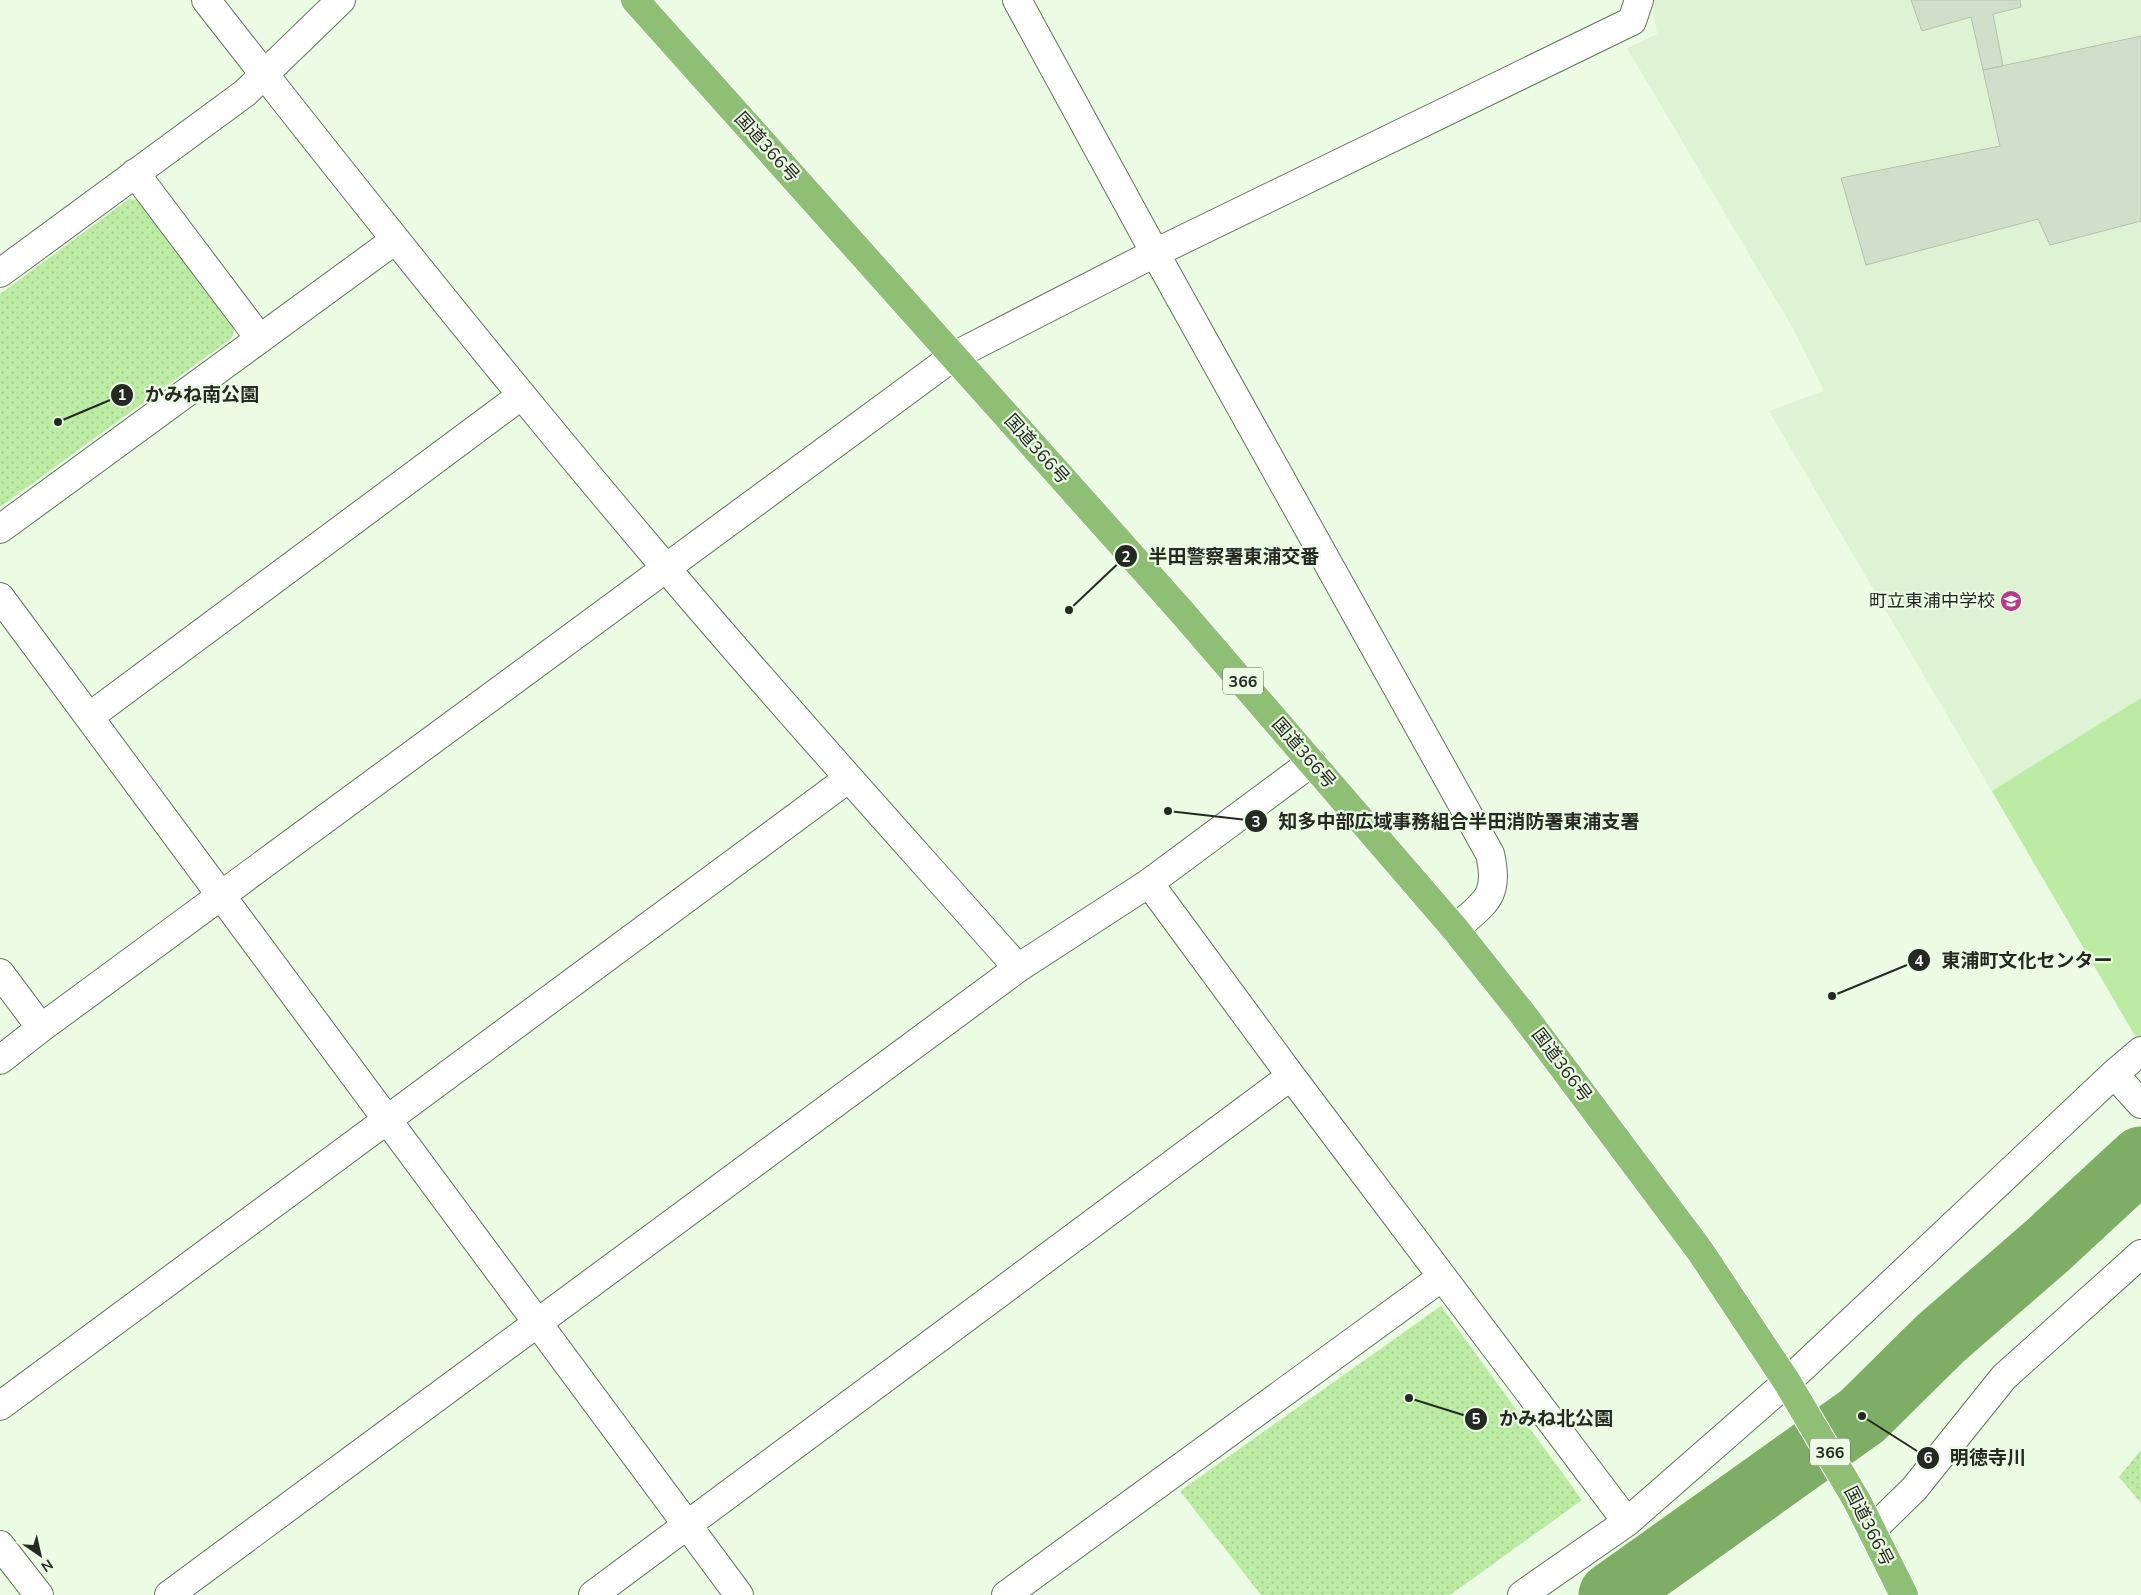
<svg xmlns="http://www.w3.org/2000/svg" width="2141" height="1595" viewBox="0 0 2141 1595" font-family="'Nunito Sans','Noto Sans JP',sans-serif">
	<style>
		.built { fill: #def2d4 }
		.park { fill: url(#park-dots) }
		.pitch { fill: #bceba4 }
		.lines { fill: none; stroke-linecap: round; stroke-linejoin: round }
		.river { stroke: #7eae66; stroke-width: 65 }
		.building { fill: #d0dfc9; stroke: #b4c3ad }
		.minor-casing { stroke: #64725e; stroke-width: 30 }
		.highway-casing { stroke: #fff; stroke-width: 30 }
		.minor { stroke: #fff; stroke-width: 28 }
		.highway { stroke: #8ebf75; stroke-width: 28 }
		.labels { text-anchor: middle; stroke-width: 4.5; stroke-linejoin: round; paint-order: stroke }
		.shield { fill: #ebfbe4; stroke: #60695c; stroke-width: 1 }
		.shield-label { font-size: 16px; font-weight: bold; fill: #242a21 }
		.street-label { font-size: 18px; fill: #242a21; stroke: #ebfbe4 }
		.poi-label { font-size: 18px; fill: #242a21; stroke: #ebfbe4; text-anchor: end }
		.leader { fill: none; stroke: #242a21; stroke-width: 2 }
		.callout-dot { fill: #242a21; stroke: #ebfbe4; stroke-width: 2 }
		.mark-label { font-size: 15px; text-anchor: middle; font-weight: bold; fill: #fff }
		.callout-label { font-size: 19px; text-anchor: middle; font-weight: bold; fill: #242a21; stroke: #ebfbe4; stroke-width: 4.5; stroke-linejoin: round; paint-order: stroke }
	</style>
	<defs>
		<pattern id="park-dots" width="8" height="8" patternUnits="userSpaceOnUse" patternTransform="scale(1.25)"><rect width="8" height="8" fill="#bceba4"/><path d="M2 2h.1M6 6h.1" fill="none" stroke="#a1ca8d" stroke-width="1.8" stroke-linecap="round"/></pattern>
	</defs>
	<rect width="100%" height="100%" fill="#ebfbe4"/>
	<!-- built -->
	<path class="built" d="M1652,0H2141V1046L1769,411L1824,391L1791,325L1627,48L1657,34Z"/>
	<!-- park -->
	<path class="park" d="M129,199L144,201L235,325L232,338L0,507V294Z
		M1441,1306L1582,1500L1450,1595H1261L1180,1491Z
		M2141,1450V1503L2119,1477Z"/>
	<!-- pitch -->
	<path class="pitch" d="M2141,698V1046L1992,791Z"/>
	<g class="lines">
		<!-- river -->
		<path class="river" d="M1611,1595L1862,1416L1941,1338L2047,1246L2141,1159"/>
	</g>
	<!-- building -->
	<path class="building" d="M1911,0H2020L2021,7L1993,14L2003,66L1983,70L1971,17L1922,31Z
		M2141,36V221L2050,245L2038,219L1866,265L1841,178L2000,146L1983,70Z"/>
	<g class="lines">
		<!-- minor casing -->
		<g class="minor-casing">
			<path id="minor" d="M206,0C356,192 508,382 666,568C780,703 900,835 1018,968
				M1017,0L1155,253L1490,854C1500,897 1485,902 1455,929
				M135,173L260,339
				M0,273L245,93L341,0
				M0,529L395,240
				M0,597L739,1595
				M89,717L522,395
				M1149,883L1291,1076L1627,1522
				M0,973L41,1028L954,356L1155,253L1632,21L1639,0
				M0,1060L41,1028
				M2114,1074L2141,1104
				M0,1406L849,778
				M1872,1530L1914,1489L2004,1377L2141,1254
				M0,1545L39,1595
				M169,1595L1018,968L1149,883L1312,762
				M593,1595L1291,1076
				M1006,1595L1442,1277
				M1522,1595L1627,1522L1787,1382L2114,1074L2141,1051"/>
		</g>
		<!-- highway casing -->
		<g class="highway-casing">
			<path id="highway" d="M635,0L1181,611L1455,929L1525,1017L1700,1251L1787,1382L1857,1501L1904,1595"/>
		</g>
		<!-- minor -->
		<use href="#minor" class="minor"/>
		<!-- highway -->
		<use href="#highway" class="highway"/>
	</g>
	<!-- icons -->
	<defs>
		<g id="school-disc" transform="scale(1.125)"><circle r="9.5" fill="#b83b8a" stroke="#ebfbe4"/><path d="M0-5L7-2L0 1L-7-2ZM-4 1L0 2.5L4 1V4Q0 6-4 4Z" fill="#fff"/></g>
	</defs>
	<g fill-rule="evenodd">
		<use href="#school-disc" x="2011" y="601"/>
	</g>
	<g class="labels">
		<!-- shield labels -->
		<g class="shield">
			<rect x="1223" y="667.5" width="40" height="27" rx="4"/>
			<rect x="1810" y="1438.5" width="40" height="27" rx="4"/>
		</g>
		<g class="shield-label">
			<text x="1243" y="687">366</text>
			<text x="1830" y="1458">366</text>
		</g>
		<!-- street labels -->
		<g class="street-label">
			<text transform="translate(767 147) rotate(48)" y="6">国道366号</text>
			<text transform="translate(1037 449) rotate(48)" y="6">国道366号</text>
			<text transform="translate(1304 753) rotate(49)" y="6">国道366号</text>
			<text transform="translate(1562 1065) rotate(53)" y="6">国道366号</text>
			<text transform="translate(1869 1526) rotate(63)" y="6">国道366号</text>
		</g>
		<!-- poi labels -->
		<g class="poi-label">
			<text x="1995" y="607">町立東浦中学校</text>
		</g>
	</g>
	<!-- callouts -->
	<path class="leader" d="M58 422L122 395M1069 610L1126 556M1168 811L1256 821M1832 996L1919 960M1409 1398L1476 1419M1862 1416L1928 1458"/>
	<g class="callout-dot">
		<circle cx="58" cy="422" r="5"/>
		<circle cx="1069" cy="610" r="5"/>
		<circle cx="1168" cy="811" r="5"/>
		<circle cx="1832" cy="996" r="5"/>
		<circle cx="1409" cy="1398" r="5"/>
		<circle cx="1862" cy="1416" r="5"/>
		<circle cx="122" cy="395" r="12"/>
		<circle cx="1126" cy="556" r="12"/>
		<circle cx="1256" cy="821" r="12"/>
		<circle cx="1919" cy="960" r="12"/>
		<circle cx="1476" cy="1419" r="12"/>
		<circle cx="1928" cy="1458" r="12"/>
	</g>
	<g class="mark-label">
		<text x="122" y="400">1</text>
		<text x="1126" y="562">2</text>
		<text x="1256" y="827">3</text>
		<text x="1919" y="966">4</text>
		<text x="1476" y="1424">5</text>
		<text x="1928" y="1463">6</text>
	</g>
	<g class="callout-label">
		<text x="202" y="401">かみね南公園</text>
		<text x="1234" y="563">半田警察署東浦交番</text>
		<text x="1459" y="828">知多中部広域事務組合半田消防署東浦支署</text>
		<text x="2027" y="967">東浦町文化センター</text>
		<text x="1556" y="1425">かみね北公園</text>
		<text x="1988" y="1464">明徳寺川</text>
	</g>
	<!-- north arrow -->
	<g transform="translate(40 1555) rotate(146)" stroke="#ebfbe4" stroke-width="4" paint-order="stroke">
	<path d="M0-4L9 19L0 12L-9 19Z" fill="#242a21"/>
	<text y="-8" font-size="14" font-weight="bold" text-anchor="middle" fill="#242a21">N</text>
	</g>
</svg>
